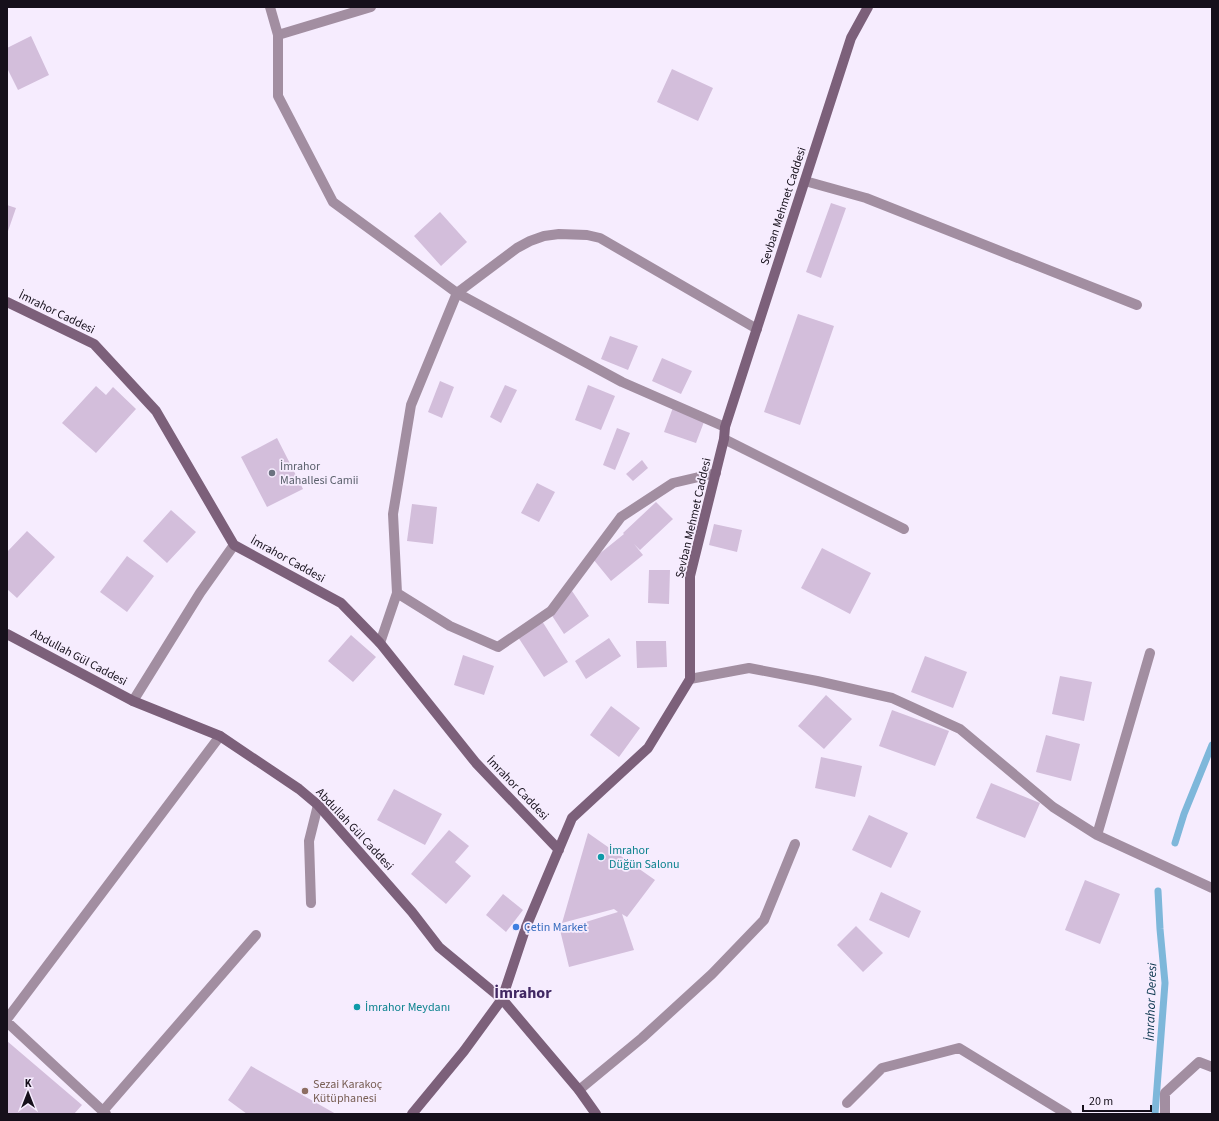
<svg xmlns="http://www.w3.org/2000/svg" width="1219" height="1121" viewBox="0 0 1219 1121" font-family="'Source Sans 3',sans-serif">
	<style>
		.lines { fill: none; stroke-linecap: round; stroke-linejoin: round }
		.stream { stroke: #7eb7da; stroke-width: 7 }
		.building { fill: #d3bedb }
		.lane { stroke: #a28ea1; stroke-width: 10 }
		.street { stroke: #a28ea1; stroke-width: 10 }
		.secondary { stroke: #7c607a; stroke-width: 10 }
		.worship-dot { fill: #6b7280; stroke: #f6ecfe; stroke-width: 1.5 }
		.culture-dot { fill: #0f9aa8; stroke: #f6ecfe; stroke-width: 1.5 }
		.shop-dot { fill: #3f7fe0; stroke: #f6ecfe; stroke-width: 1.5 }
		.education-dot { fill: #8d6e63; stroke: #f6ecfe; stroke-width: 1.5 }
		.labels { text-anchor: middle; stroke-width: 3.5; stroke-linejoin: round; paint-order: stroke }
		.street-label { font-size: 12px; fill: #16101b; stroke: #f6ecfe }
		.worship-label { font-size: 12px; fill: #5b616d; stroke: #f6ecfe; text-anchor: start }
		.culture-label { font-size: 12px; fill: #0d838f; stroke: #f6ecfe; text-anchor: start }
		.shop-label { font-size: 12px; fill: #366cbe; stroke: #f6ecfe; text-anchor: start }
		.education-label { font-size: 12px; fill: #785e54; stroke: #f6ecfe; text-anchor: start }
		.water-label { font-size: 13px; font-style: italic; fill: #002f47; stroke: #f6ecfe }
		.district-label { font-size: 16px; font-weight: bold; fill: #412863; stroke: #f6ecfe }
	</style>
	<rect width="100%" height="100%" fill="#f6ecfe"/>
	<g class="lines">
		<!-- stream -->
		<path class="stream" d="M1175,843L1184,814L1212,745
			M1155,1114L1165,983L1160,929L1158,891"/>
	</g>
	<!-- building -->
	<path class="building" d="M31,36L49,75L18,90L7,68V48Z
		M672,69L713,88L698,121L657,102Z
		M831,203L846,208L821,278L806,272Z
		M7,205L16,208L7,234Z
		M440,212L467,242L441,266L414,236Z
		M798,314L834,326L800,425L764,412Z
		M610,336L638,346L628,370L601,359Z
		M662,358L692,371L681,394L652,381Z
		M440,381L454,387L442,418L428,412Z
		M505,385L517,390L501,423L490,417Z
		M588,385L615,396L601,430L575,420Z
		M96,386L106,395L113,387L136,409L96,453L62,423Z
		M675,402L707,414L696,443L664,432Z
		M617,428L630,433L615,470L603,465Z
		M277,438L303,489L267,507L241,457Z
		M642,460L648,468L633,481L626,474Z
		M537,483L555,492L539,522L521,513Z
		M656,502L673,519L640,550L634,544L643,555L611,581L593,559L624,534L623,533Z
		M412,504L437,507L433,544L407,541Z
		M171,510L196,532L167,563L143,541Z
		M714,524L742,530L737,552L709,545Z
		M27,531L55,557L17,598L7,589V552Z
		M822,548L871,573L850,614L801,588Z
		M127,556L154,576L127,612L100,592Z
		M649,570H670L669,604L648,603Z
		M572,591L589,616L564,634L547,608Z
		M542,621L568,662L544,677L518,637Z
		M351,635L376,657L353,682L328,661Z
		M609,638L621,656L586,679L575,661Z
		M636,641H666L667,667L637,668Z
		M463,655L494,666L484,695L454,685Z
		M925,656L967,672L953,708L911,692Z
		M1060,676L1092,682L1084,721L1052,714Z
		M826,695L852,719L824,749L798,726Z
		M611,706L640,728L619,757L590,735Z
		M892,710L949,731L935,766L879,746Z
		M1046,735L1080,744L1071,781L1036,772Z
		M821,757L862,766L855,797L815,788Z
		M991,783L1040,803L1025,838L976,818Z
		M394,789L442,814L425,845L377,820Z
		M869,815L908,833L891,868L852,850Z
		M449,830L469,846L455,862L471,876L446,904L411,874Z
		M588,833L655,880L627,917L622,914L634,950L569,967L560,930L618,912L614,909L562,923Z
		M1085,880L1120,894L1100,944L1065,930Z
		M881,892L921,911L909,938L869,920Z
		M503,894L523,910L506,932L486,915Z
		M856,926L883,953L863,972L837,945Z
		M7,1041L82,1105L74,1114H7Z
		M251,1066L336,1114H247L228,1100Z"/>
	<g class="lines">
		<!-- lane -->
		<path class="lane" d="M805,181L866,198L1137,305"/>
		<!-- street -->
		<path class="street" d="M270,7L278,35V96L333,202L457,293L622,382L725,427
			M278,35L371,7
			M724,439L904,529
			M397,593L450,626L498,647L551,611L621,517L673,483L716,473
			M380,643L397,593L393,514L411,405L457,293L517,248L530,241L544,236L559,234L587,235L600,238L757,329
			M690,679L749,668L817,681L892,698L960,729L1053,807L1097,835L1212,888
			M133,701L200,593L234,545
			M1097,835L1150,653
			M311,903L309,841L318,805
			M7,1019L220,736
			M7,1022L106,1114
			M579,1090L642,1038L712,974L764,920L795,844
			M847,1103L882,1068L959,1048L1067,1114
			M103,1111L256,935
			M1165,1114V1093L1199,1062L1212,1067"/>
		<!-- secondary -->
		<path class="secondary" d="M7,302L94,344L156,411L234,545L341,603L380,643L476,763L559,850
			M7,634L133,701L220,736L299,789L318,805L412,912L439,947L502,999L579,1090L596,1114
			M412,1114L464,1051L502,999L526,927L572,818L648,748L690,679V576L724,439L725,427L851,38L868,7"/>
	</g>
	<!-- markers -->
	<circle class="worship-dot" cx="272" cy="473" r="4"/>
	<g class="culture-dot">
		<circle cx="601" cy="857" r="4"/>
		<circle cx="357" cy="1007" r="4"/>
	</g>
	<circle class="shop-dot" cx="516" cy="927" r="4"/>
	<circle class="education-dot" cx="305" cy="1091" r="4"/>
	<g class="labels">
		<!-- street labels -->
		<g class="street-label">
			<text transform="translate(783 206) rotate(-72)" y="4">Sevban Mehmet Caddesi</text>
			<text transform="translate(57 312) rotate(26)" y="4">İmrahor Caddesi</text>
			<text transform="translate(693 518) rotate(-77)" y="4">Sevban Mehmet Caddesi</text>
			<text transform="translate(288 559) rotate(29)" y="4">İmrahor Caddesi</text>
			<text transform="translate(79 657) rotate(28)" y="4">Abdullah Gül Caddesi</text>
			<text transform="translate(518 788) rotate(46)" y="4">İmrahor Caddesi</text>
			<text transform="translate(355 829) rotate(47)" y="4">Abdullah Gül Caddesi</text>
		</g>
		<!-- worship labels -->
		<g class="worship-label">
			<text x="280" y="470">İmrahor<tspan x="280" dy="14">Mahallesi Camii</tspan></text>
		</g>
		<!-- culture labels -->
		<g class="culture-label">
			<text x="609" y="854">İmrahor<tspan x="609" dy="14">Düğün Salonu</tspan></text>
			<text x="365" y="1011">İmrahor Meydanı</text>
		</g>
		<!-- shop labels -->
		<g class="shop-label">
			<text x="524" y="931">Çetin Market</text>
		</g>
		<!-- education labels -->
		<g class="education-label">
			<text x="313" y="1088">Sezai Karakoç<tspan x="313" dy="14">Kütüphanesi</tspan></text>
		</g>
		<!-- water labels -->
		<g class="water-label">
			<text transform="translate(1150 1002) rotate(-88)" y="5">İmrahor Deresi</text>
		</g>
		<!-- district labels -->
		<g class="district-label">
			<text x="523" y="998">İmrahor</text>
		</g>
	</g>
	<!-- border -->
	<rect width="1219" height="1121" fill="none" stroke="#16101b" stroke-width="16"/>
	<!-- north arrow -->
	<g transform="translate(28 1093)" stroke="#f6ecfe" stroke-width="3" paint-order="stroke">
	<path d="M0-3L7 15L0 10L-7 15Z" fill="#16101b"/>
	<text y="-6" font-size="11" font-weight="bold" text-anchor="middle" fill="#16101b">K</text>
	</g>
	<!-- scale -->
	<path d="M1083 1105v6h68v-6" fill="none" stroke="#16101b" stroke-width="2"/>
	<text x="1089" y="1105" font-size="12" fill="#16101b" stroke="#f6ecfe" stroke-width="3" paint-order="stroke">20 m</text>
</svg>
